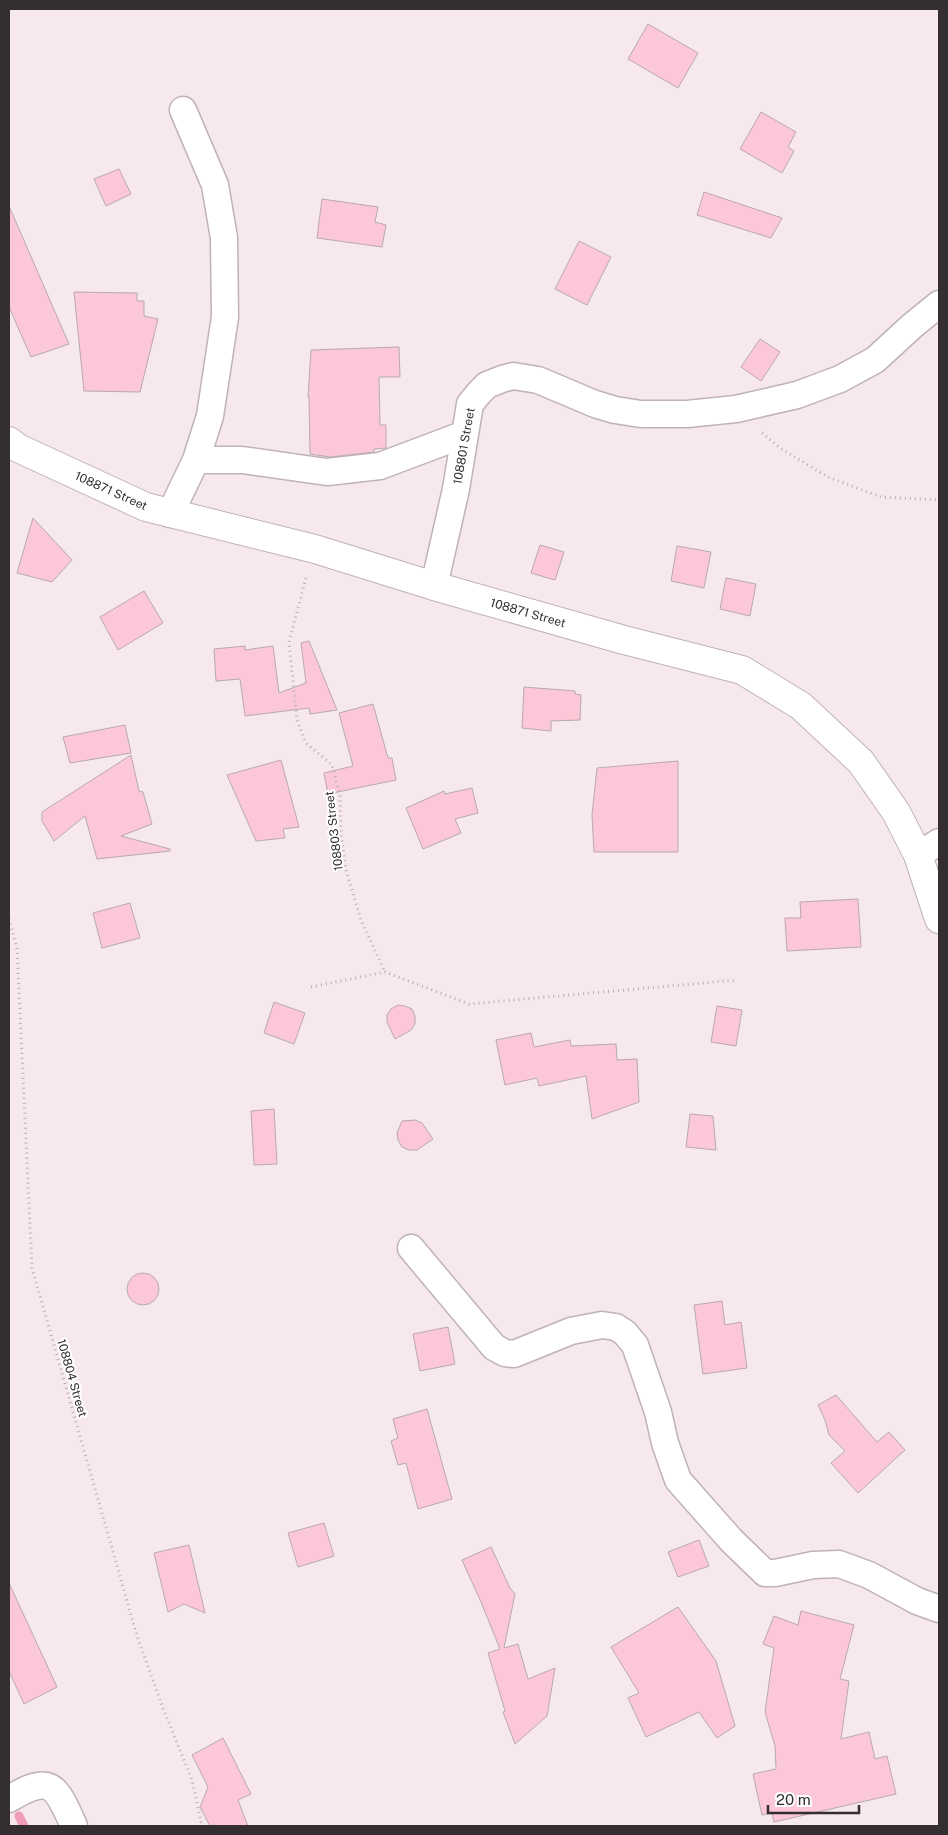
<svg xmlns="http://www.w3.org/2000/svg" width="948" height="1835" viewBox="0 0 948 1835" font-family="'Public Sans',sans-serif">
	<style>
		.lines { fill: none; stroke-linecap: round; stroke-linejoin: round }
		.stream { stroke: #f19cb7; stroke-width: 9 }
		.building { fill: #fcc7d6; stroke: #b7aaad }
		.minor-casing { stroke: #c0b2b6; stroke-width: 29 }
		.tertiary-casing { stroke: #c0b2b6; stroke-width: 30 }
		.path { stroke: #baaeb2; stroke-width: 3; stroke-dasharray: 1 4; stroke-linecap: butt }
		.minor { stroke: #fff; stroke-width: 26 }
		.tertiary { stroke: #fff; stroke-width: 28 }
		.labels { text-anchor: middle; stroke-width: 4; stroke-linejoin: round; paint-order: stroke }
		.street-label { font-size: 12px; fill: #342e30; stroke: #fff }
	</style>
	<rect width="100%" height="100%" fill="#f6e8ec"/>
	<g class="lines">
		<!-- stream -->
		<path class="stream" d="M19,1816L24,1826"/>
	</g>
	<!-- building -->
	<path class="building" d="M648,24L698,53L678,88L628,59Z
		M761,112L796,132L788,147L794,151L782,173L740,149Z
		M119,169L131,194L106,206L94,179Z
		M704,192L782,218L771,238L697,215Z
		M322,199L378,207L375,222L386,225L382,247L317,238Z
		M9,206L69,344L31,357L9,307Z
		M579,241L611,257L587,305L555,289Z
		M74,292L137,293V301H144V316L158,319L140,392L84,391Z
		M760,339L780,352L761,381L741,367Z
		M399,347L400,377H379L380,425H386V448L374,449V452L330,457L310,454L309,397H308L311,350Z
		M33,518L72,560L52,582L17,573Z
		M540,545L564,552L555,580L531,573Z
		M677,546L711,552L704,588L671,581Z
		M726,578L756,584L750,616L720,609Z
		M144,591L163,623L118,650L100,617Z
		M309,641L337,710L310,714L309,708L245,716L240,679L216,681L214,649L245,646V650L273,646L279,693L306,683L301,643Z
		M524,687L575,691V694L581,695L580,720L551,721V731L522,728Z
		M373,704L388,758H392L396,780L328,794L324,773L353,766L339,713Z
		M125,725L131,753L70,763L63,737Z
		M131,755L139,791L143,792L152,824L121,836L170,849V851L97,859L85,816L54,841L42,821V812Z
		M281,760L299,827L283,829L285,838L256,841L227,775Z
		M678,761V852H594L592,815L597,768Z
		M472,788L478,813L455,819L461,833L423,849L406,808L444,791L445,794Z
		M858,899L861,947L787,951L785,918H801L800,902Z
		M130,903L140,938L102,948L93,913Z
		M274,1002L305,1013L294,1044L264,1033Z
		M398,1005L405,1006L412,1009L415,1016V1024L411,1030L395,1039L387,1022V1015L391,1009Z
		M717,1006L742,1010L736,1046L711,1042Z
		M531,1033L534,1047L570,1040L571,1046L616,1044L617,1060L637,1059L639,1102L592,1119L586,1076L539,1086L537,1078L505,1085L496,1040Z
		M274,1109L277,1164L254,1165L251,1111Z
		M690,1114L713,1116L716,1150L686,1147Z
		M415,1120L422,1123L433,1139L417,1150H409L402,1147L398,1140L397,1133L402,1121Z
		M127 1289a16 16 0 1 1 32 0a16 16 0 1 1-32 0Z
		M722,1301L725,1325L741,1322L747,1368L703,1374L694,1305Z
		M448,1327L455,1364L420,1371L413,1334Z
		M836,1395L877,1442L889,1432L905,1450L858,1493L831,1463L845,1451L829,1435L825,1420L818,1405Z
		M427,1409L452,1499L418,1509L406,1463L398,1465L391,1441L398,1438L393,1419Z
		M324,1523L334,1556L298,1567L288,1533Z
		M699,1540L709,1566L678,1577L668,1552Z
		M189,1545L205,1613L184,1604L168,1612L154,1553Z
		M491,1547L510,1588L515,1594L504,1648L518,1644L528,1679L555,1668L547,1716L515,1744L503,1712L505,1711L488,1653L500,1649L481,1602L462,1560Z
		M9,1583L57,1687L24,1704L9,1671Z
		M678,1607L716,1661L735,1726L717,1738L699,1712L646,1737L628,1698L639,1693L611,1647Z
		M801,1611L854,1625L840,1679L849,1681L841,1739L869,1732L875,1759L887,1756L896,1794L774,1822L772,1813L762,1815L753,1774L776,1769L775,1746L765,1712L774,1648L763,1644L774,1616L798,1625Z
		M223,1738L251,1794L238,1800L248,1826H210L200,1807L208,1787L192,1755Z"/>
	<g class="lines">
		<!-- minor casing -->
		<g class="minor-casing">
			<path id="minor" d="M196,460H242L327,472L380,466L465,434
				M170,514L196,460L210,416L225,317L224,238L215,185L183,110
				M434,586L456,489L470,404L479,393L487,385L502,379L513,376L538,380L595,404L615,410L641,414H687L736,409L797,395L840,379L875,360L912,326L939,304
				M918,855L939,842
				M411,1248L494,1347L505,1353L514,1354L571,1331L602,1325L616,1327L625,1333L635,1345L658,1412L665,1443L678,1480L731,1540L765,1573H775L813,1565L839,1564L869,1575L917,1601L939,1609
				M9,1799C52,1773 56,1786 74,1826"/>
		</g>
		<!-- tertiary casing -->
		<g class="tertiary-casing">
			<path id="tertiary" d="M9,441L18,448L146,507L315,549L434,586L624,640L742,670L801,706L861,762L896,812L918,855L939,919"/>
		</g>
		<!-- path -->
		<path class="path" d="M762,433L780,448L828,477L881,497L939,500
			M306,578L289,642L297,720L306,743L332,765L340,795L341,834L346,870L361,920L385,972
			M9,919L17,948L32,1268L137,1636L163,1708L192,1780L202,1826
			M311,987L385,972L469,1004L736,980"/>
		<!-- minor -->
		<use href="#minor" class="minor"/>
		<!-- tertiary -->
		<use href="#tertiary" class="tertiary"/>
	</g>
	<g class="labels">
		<!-- street labels -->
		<g class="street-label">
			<text transform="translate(464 446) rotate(-80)" y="4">108801 Street</text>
			<text transform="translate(111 491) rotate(24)" y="4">108871 Street</text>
			<text transform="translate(528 613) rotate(16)" y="4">108871 Street</text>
			<text transform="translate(334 831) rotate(-97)" y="4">108803 Street</text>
			<text transform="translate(72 1378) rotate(74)" y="4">108804 Street</text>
		</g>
	</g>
	<!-- border -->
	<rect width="948" height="1835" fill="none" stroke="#342e30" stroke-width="20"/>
	<!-- scale -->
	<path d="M768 1805v8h91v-8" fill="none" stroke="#342e30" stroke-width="2.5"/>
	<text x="776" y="1805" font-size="15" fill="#342e30" stroke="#ffffff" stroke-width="4" paint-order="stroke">20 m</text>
</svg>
